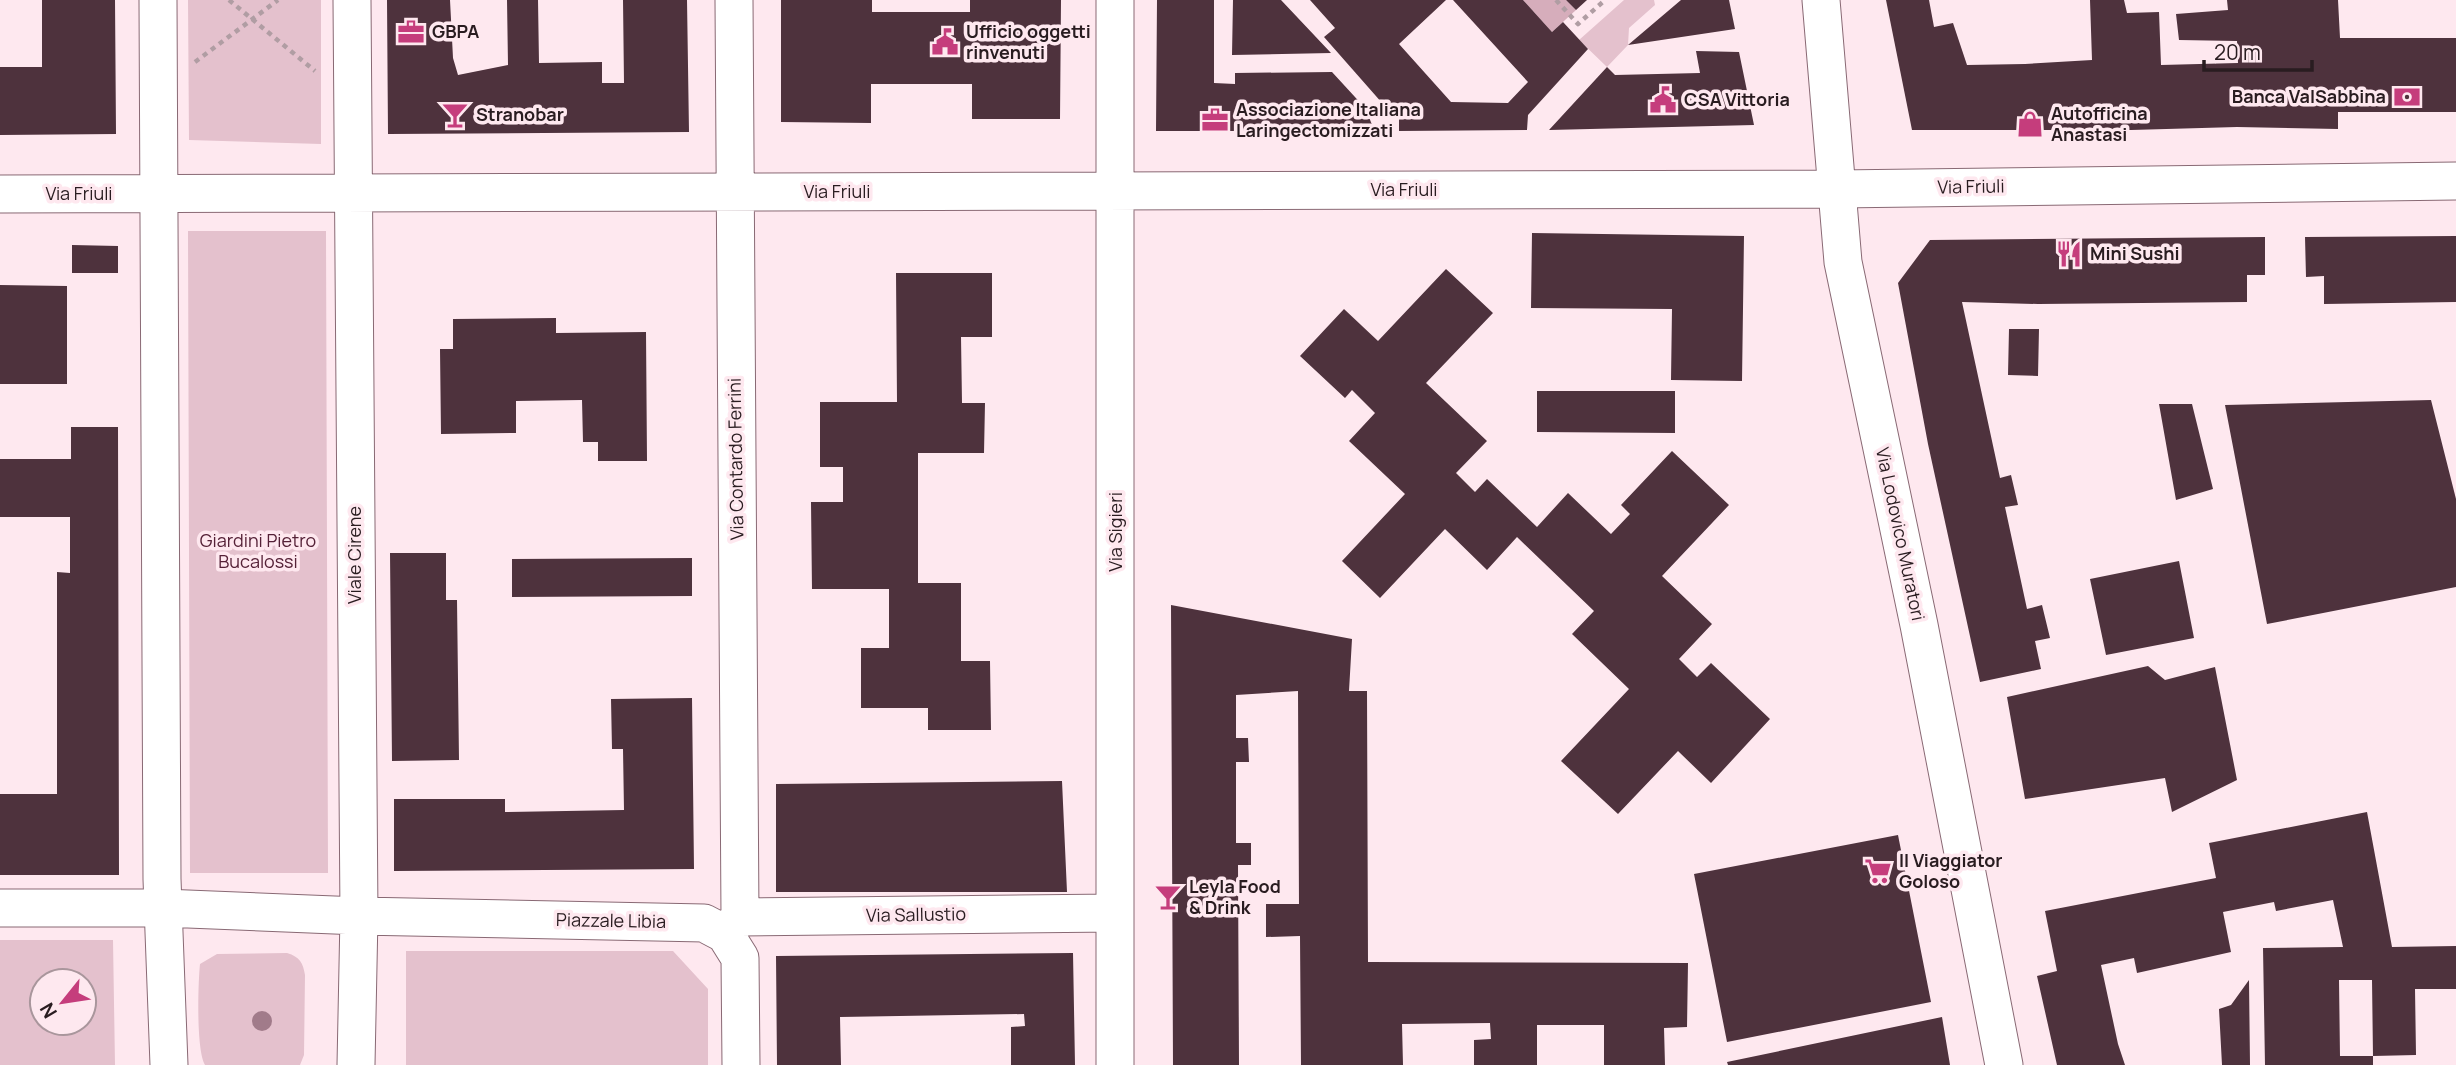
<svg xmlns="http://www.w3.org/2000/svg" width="2456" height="1065" viewBox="0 0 2456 1065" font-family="Manrope,sans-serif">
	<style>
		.green { fill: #e4c1cd; fill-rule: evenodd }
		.forest { fill: #d6adbb }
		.building { fill: #4e323d; fill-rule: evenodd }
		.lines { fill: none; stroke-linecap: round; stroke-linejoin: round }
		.minor-casing { stroke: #896974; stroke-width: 39 }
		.path { stroke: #b09da3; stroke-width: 4.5; stroke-dasharray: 5 5; stroke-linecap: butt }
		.minor { stroke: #fff; stroke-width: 37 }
		.tree { fill: #a17b8a }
		.labels { text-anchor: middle; stroke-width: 7; stroke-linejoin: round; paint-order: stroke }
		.poi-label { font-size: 18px; font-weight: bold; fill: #291c20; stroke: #fee8ef; text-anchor: start }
		.street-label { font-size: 18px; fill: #291c20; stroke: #fee8ef }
		.park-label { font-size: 18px; fill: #552137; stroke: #fee8ef }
	</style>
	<rect width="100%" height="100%" fill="#fee8ef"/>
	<!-- green -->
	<path class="green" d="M188,0H321V144L189,140Z
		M1624,0H1654L1655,5L1629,28L1628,45L1607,67L1579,40Z
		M188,231H326L328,873H190Z
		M0,940H113L115,1065H0ZM42,981H84V1023H42Z
		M406,951H673L708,989V1065H406Z
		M287,953C300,957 303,963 305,975L304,1055L300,1065H205C196,1049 198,984 200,964L217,954Z"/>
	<!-- forest -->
	<path class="forest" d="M1523,0H1566L1576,10L1552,32Z"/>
	<!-- building -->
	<path class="building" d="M42,0H115L116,134L0,135V67H42Z
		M387,0H450L453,58L458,75L508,65L507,0H538L539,63L602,62V83H624L623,0H687L689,132L388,134Z
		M781,0H872V12H970V0H1061L1060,119H972V84H871V123L781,122Z
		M1157,0H1214V83L1235,84V73L1332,72L1366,109L1372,125V131H1156Z
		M1233,0H1281L1331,53L1232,55Z
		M1310,0H1446L1399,44L1451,102L1508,103L1528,82L1453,0H1523L1552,32L1563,22L1588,49L1528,115L1527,130L1399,131V119L1391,110L1390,112L1324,37L1335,28Z
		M1566,0H1587L1576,10Z
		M1681,0H1729L1735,29L1628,45Z
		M1886,0H1929L1934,27L1953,23L1967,65L2025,64L2092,60L2090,0H2124L2127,13L2159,12L2161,65L2238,63L2237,41L2179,40L2176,14L2228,10L2227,0H2338L2340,38H2456V112H2338V129L2237,127L2131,130H1912Z
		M1696,51L1739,52L1754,125L1549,130L1607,67L1615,75L1700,73Z
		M1532,233L1744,236L1742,381L1671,380L1672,309L1531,308Z
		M2456,236V302L2324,304V276L2306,277L2305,237Z
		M2265,237V275H2247V302L2038,304L1962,302L2000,478L2011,475L2018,505L2005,507L2027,609L2042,605L2050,638L2035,641L2041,669L1980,682L1928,444L1898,283L1930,240Z
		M72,245L118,246V273H72Z
		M1446,269L1493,313L1426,383L1487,441L1456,473L1475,492L1487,479L1537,527L1568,493L1611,534L1630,514L1621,505L1672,451L1729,505L1662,576L1712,624L1679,659L1697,677L1711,663L1770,719L1711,783L1678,751L1618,814L1561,761L1629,689L1572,634L1594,611L1517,537L1487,570L1445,529L1380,598L1342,561L1405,494L1349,441L1375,413L1352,390L1345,398L1300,356L1344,309L1378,341Z
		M896,273H992V337H961L962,403H985L984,453H918V583H961V661H990L991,730H928V708H861V648H889V589H812L811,502H843V467H820V402H897Z
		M0,285L67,286V384H0Z
		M556,318V333L646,332L647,461H598V442H583L582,400L516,401V433L441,434L440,349H453V319Z
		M2009,329H2039L2038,376L2008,375Z
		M1537,391H1675V433L1537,432Z
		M2431,400L2456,499V587L2267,624L2225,405Z
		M2159,404H2192L2213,489L2176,500Z
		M71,427H118L119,875H0V794H57V572L70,573V517H0V459H71Z
		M390,553H446V600H457L459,760L392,761Z
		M692,558V596L512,597V559Z
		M2179,561L2194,638L2106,655L2090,579Z
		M1171,605L1352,639L1349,691H1367L1368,962L1688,963L1687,1027L1664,1028L1665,1065H1604V1025H1537V1065H1474V1040L1491,1039L1490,1023L1402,1024L1403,1065H1301L1300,936L1266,937V904H1299L1298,691L1236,695V738H1248L1249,762H1236V843H1251V865H1238L1239,1065H1173Z
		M2148,666L2165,680L2215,667L2237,780L2172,812L2165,778L2025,799L2007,697Z
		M692,698L694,869L394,871V799H505V812L624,810L623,749H612L611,699Z
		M1062,781L1067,892H776V784Z
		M2367,812L2392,947L2456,946V989H2415L2416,1055L2373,1056V1065H2265L2263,948L2343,947L2333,900L2276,911L2274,902L2223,912L2231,952L2137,973L2134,958L2101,965L2118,1044L2125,1065H2057L2037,976L2057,971L2045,911L2216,878L2209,843ZM2339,980H2372L2373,1056H2340Z
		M1898,835L1931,1002L1727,1042L1694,874Z
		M1073,953L1075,1065H1011V1027L1025,1026L1024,1014L840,1017L841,1065H777L776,956Z
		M2249,980L2250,1065H2222L2219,1009L2231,1005Z
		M1942,1017L1950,1065H1728L1727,1062Z"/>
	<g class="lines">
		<!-- minor casing -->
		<g class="minor-casing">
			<path id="minor" d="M158,0L162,879L169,1065
				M352,0L359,916L356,1065
				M734,0L740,917
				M1821,0L1843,262L1919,625L2004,1065
				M0,194L1837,189L2456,181
				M0,908H163L359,916L704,923L725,934L740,958L741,1065
				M725,934L740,917L1114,913
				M1115,1065V0"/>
		</g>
		<!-- path -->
		<path class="path" d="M229,0L315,71
			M1556,0L1578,24L1605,0
			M195,62L278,0"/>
		<!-- minor -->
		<use href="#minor" class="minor"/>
	</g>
	<!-- trees -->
	<circle class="tree" cx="262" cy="1021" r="10"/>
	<!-- icons -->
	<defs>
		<g id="office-bare" transform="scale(2.1)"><path d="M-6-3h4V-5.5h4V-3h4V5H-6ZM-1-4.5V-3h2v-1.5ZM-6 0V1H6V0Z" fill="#c53d7c" stroke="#fee8ef" stroke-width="2.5" paint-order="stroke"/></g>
		<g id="civic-bare" transform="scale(2.1)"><path d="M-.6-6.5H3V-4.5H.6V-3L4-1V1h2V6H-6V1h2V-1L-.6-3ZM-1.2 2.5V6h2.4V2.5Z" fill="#c53d7c" stroke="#fee8ef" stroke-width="2.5" paint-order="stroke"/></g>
		<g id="bank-bare" transform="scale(2.1)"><path d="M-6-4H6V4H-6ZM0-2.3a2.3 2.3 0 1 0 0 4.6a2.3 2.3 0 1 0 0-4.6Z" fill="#c53d7c" stroke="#fee8ef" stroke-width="2.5" paint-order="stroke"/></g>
		<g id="bar-bare" transform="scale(2.1)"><path d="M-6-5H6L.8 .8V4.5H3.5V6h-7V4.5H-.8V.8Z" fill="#c53d7c" stroke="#fee8ef" stroke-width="2.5" paint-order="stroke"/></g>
		<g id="shop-bare" transform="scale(2.1)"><path d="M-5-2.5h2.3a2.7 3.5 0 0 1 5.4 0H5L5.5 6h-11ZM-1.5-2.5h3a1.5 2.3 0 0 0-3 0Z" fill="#c53d7c" stroke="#fee8ef" stroke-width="2.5" paint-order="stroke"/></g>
		<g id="restaurant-bare" transform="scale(2.1)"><path d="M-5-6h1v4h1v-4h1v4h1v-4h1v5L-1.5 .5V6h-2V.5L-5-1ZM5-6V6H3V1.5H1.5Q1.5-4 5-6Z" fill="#c53d7c" stroke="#fee8ef" stroke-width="2.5" paint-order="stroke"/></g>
		<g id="supermarket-bare" transform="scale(2.1)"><path d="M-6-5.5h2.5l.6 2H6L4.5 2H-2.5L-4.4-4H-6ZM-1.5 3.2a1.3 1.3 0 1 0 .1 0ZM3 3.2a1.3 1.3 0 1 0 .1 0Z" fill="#c53d7c" stroke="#fee8ef" stroke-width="2.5" paint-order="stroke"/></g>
	</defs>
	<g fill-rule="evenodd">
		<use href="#office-bare" x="411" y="32"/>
		<use href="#civic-bare" x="945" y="42"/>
		<use href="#bank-bare" x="2407" y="97"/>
		<use href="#civic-bare" x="1663" y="100"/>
		<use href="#bar-bare" x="455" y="115"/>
		<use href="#office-bare" x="1215" y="120"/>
		<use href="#shop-bare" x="2030" y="124"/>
		<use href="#restaurant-bare" x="2069" y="254"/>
		<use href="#supermarket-bare" x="1878" y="871"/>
		<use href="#bar-bare" x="1168" y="897"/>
	</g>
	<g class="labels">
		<!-- poi labels -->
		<g class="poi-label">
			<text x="432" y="38">GBPA</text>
			<text x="966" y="38">Ufficio oggetti<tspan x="966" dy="21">rinvenuti</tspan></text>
			<text x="2386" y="103" text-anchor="end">Banca ValSabbina</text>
			<text x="1684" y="106">CSA Vittoria</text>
			<text x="1236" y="116">Associazione Italiana<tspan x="1236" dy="21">Laringectomizzati</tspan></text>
			<text x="2051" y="120">Autofficina<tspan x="2051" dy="21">Anastasi</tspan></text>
			<text x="476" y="121">Stranobar</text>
			<text x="2090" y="260">Mini Sushi</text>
			<text x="1899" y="867">Il Viaggiator<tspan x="1899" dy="21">Goloso</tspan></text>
			<text x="1189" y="893">Leyla Food<tspan x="1189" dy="21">&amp; Drink</tspan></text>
		</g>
		<!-- street labels -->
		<g class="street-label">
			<text transform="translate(1971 187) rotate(-1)" y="6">Via Friuli</text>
			<text x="1404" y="196">Via Friuli</text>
			<text x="837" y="198">Via Friuli</text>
			<text x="79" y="200">Via Friuli</text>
			<text transform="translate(736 459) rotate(-91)" y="6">Via Contardo Ferrini</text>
			<text transform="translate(1116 532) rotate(-90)" y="6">Via Sigieri</text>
			<text transform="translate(1900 534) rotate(78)" y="6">Via Lodovico Muratori</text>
			<text transform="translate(355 555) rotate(-90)" y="6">Viale Cirene</text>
			<text transform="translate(916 915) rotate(-1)" y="6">Via Sallustio</text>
			<text transform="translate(611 921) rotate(1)" y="6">Piazzale Libia</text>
		</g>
		<!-- park labels -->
		<g class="park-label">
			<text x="258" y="547">Giardini Pietro<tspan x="258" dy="21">Bucalossi</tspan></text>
		</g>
	</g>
	<!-- north arrow -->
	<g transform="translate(63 1002) rotate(240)"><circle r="33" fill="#fee8ef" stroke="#a9969c" stroke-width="2"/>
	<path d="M0-5L12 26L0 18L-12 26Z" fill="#c53d7c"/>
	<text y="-10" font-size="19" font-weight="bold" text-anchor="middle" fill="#291c20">N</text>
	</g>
	<!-- scale -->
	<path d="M2204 60v10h108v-10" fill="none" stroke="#291c20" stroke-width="3.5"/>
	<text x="2214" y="60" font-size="21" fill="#291c20" stroke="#fee8ef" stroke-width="5" paint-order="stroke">20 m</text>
</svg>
